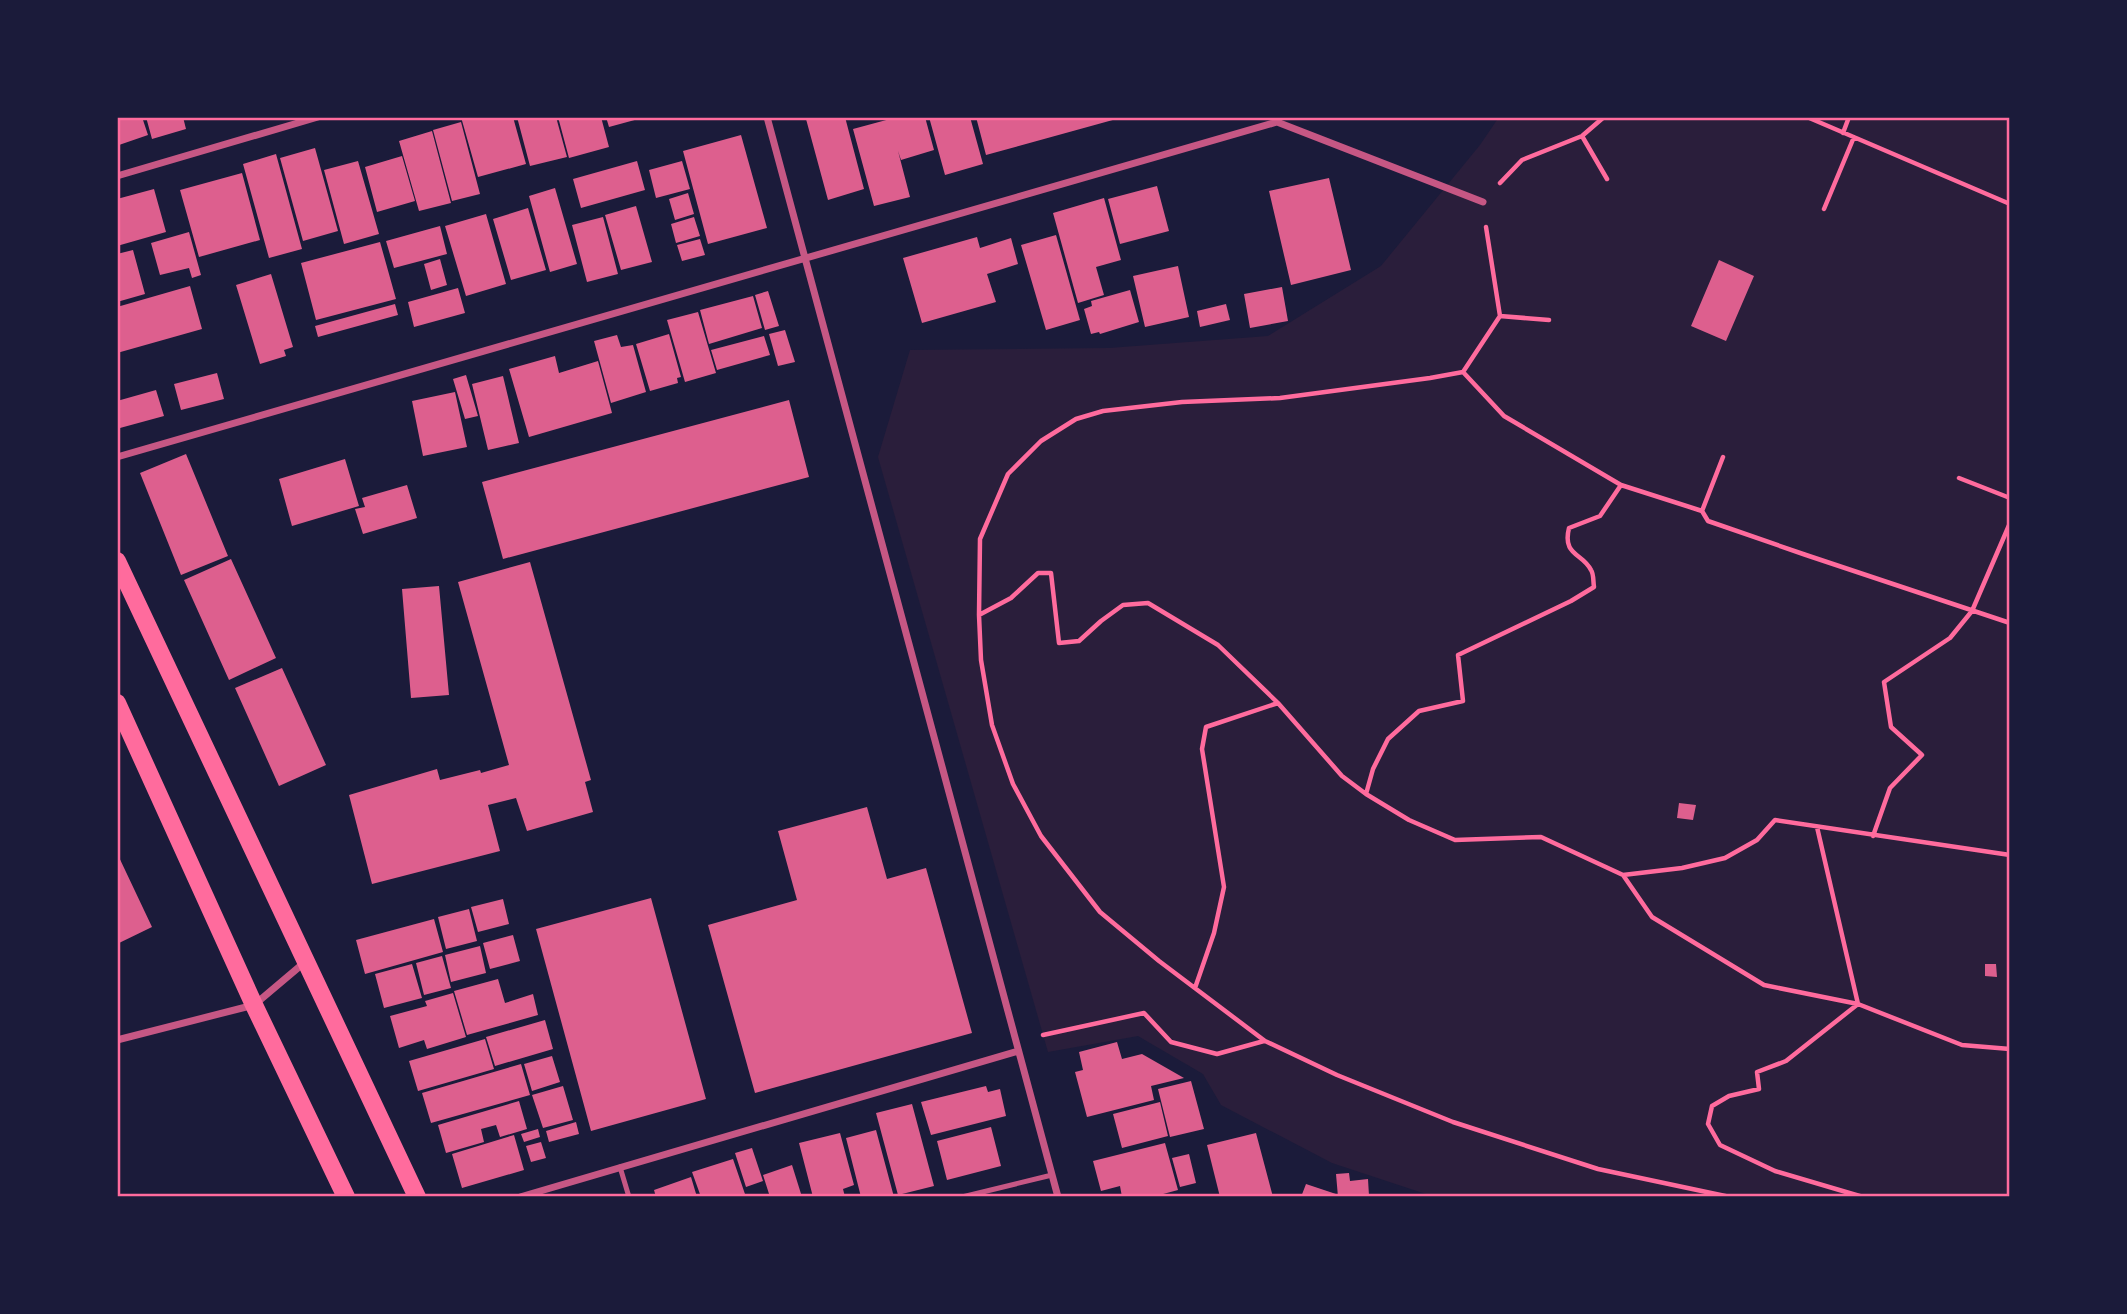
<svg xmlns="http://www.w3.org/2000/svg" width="2127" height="1314" viewBox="0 0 2127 1314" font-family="'Alegreya Sans',sans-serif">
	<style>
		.green { fill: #2a1e3b }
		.building { fill: #dd5f8e }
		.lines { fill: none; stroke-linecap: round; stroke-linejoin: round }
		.path { stroke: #ff6b9d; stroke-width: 4.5 }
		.service { stroke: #c65784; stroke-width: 5 }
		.minor { stroke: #c65784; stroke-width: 7 }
		.primary { stroke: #ff6b9d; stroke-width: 18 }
		.neatline { fill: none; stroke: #ff6b9d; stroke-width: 2.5 }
	</style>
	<rect width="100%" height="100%" fill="#1b1b3a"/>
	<!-- green -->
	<path class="green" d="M1499,117H2010V1197H1435L1332,1163L1221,1105L1203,1074L1138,1036L1048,1052L878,457L910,350L1109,348L1268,336L1381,266L1480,145Z"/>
	<!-- building -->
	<path class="building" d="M117,117H142L148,135L119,145Z
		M146,117H183L186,129L152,139Z
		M461,117H513L526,164L478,177Z
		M517,117H556L567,157L530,166Z
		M558,117H601L609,147L569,158Z
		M606,117H642V118L609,127Z
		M811,117H845L864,189L828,200L806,119Z
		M889,117H925L934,150L901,160L898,151L910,197L874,206L853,129L890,119Z
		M929,117H970L983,164L945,175Z
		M976,117H1120V118L986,155Z
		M461,122L480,194L452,201L433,130Z
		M432,131L451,203L419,211L399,141Z
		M741,135L767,228L708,244L683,151Z
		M315,148L338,231L303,241L280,158Z
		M276,154L302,249L269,258L243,164Z
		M402,156L415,201L377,212L365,167Z
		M358,161L379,234L344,244L324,170Z
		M637,161L645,190L581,208L573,179Z
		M682,161L690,189L656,198L649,170Z
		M242,173L260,240L199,257L180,190Z
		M1329,178L1351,270L1291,285L1269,191Z
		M1157,186L1169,231L1120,244L1108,199Z
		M555,188L577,264L550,272L529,196Z
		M154,189L166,232L117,246V199Z
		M688,193L694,214L675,220L669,199Z
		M1104,198L1121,260L1096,267L1104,295L1078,303L1053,213Z
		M636,206L652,262L621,270L605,215Z
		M528,208L546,270L511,280L493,219Z
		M486,214L506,284L466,296L445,226Z
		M603,217L618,274L587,282L572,225Z
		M694,217L700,236L676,243L671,224Z
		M440,226L447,254L394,268L386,241Z
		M189,232L201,275L192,278L189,268L160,275L151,243Z
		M1056,235L1080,320L1046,330L1021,245Z
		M977,237L980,248L1011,238L1018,264L987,274L996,302L922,323L903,258Z
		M700,239L705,255L682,261L677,245Z
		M380,242L396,299L316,320L301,263Z
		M133,250L145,294L117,302V254Z
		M440,259L447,285L431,290L424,264Z
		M1719,260L1754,276L1726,341L1691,326Z
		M1178,266L1189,317L1145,327L1133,276Z
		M271,274L293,347L284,350L286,356L260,364L236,285Z
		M190,286L202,329L117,353V307Z
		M1282,287L1288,321L1250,328L1244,294Z
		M458,288L465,313L414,327L408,302Z
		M1130,290L1139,322L1100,334L1099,332L1091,334L1084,309L1092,306L1091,301Z
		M768,291L779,326L765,330L755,295Z
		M753,296L762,328L709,344L700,310Z
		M395,304L398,315L318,337L315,326Z
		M1226,304L1230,320L1200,327L1197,311Z
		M698,312L716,373L685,382L667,320Z
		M785,330L795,362L778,366L769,334Z
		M669,334L681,377L677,378L678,383L650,391L636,344Z
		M617,335L621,347L633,345L646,392L611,403L594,341Z
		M764,336L770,355L717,370L711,350Z
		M555,356L559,373L598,361L612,413L529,437L509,369Z
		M217,373L224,399L181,410L174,384Z
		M466,375L478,416L465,419L453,379Z
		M503,376L519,443L488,450L472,384Z
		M156,390L164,416L120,428L117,418V401Z
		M455,392L467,447L423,456L412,401Z
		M789,400L809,477L503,559L482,482Z
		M186,454L228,556L181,575L140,473Z
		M345,459L359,506L292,526L279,479Z
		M407,485L417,518L363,534L355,509L365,507L362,498Z
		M231,559L276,658L229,680L184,580Z
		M530,562L591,780L585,782L593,812L527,831L516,798L488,805L500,851L372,884L349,795L437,769L440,780L480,770L481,773L509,765L458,582Z
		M439,586L449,695L411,698L402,589Z
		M282,668L326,765L279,786L235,688Z
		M1679,803L1696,805L1693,820L1677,818Z
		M867,807L887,879L926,868L972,1033L755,1093L708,925L797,900L778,831Z
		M117,853L152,927L117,944Z
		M651,898L706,1099L591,1131L536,929Z
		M503,899L509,924L478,932L471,907Z
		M469,909L477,941L446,949L438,917Z
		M434,919L443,952L365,974L356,940Z
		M513,935L520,961L490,969L483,943Z
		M480,946L486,973L451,982L445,955Z
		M442,956L451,988L424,995L416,963Z
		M412,964L422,998L384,1008L375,974Z
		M1985,964H1996L1997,977L1985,976Z
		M498,979L505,1003L533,994L538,1015L467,1035L454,991Z
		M453,993L466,1037L427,1049L424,1040L399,1048L390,1016L427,1006L425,1001Z
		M545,1020L553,1049L495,1066L486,1037Z
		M485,1039L494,1069L418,1091L409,1061Z
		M1117,1042L1122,1059L1142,1054L1184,1078L1151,1086L1154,1100L1087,1117L1075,1072L1083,1070L1079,1052Z
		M552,1056L560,1082L532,1091L524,1064Z
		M521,1064L530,1095L431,1123L422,1093Z
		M1191,1081L1204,1129L1170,1137L1158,1089Z
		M563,1086L573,1120L543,1128L532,1095Z
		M986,1086L988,1092L1000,1089L1006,1116L931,1135L921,1102Z
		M519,1101L527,1129L500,1137L496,1125L481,1129L484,1142L446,1153L438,1125Z
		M1160,1102L1168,1136L1122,1148L1113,1114Z
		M912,1104L934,1186L898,1195L876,1113Z
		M576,1122L579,1134L549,1142L546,1131Z
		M991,1127L1001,1166L947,1180L937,1141Z
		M538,1129L540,1137L524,1142L521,1134Z
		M876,1130L894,1197H861L846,1138Z
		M840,1133L854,1185L843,1189L845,1197H813L799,1143Z
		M1256,1133L1273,1197H1220L1207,1145Z
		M514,1135L524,1170L462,1188L452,1154Z
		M541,1142L546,1158L531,1162L526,1146Z
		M1165,1143L1178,1190L1152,1197H1122L1120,1186L1101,1191L1093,1161Z
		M752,1148L763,1181L746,1187L735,1153Z
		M1189,1154L1196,1183L1180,1187L1172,1158Z
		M733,1159L746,1197H701L692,1172Z
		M792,1165L802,1197H770L763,1175Z
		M1349,1173L1350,1181L1368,1179L1369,1196L1338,1197L1336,1174Z
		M691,1177L697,1197H656L654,1190Z
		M1306,1184L1336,1194V1197H1301Z"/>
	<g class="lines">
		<!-- path -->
		<path class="path" d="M1807,117L2010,204
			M1843,133L1849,117
			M1582,136L1607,179
			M1500,183L1522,160L1582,136L1604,117
			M1824,209L1854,137
			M1486,227L1500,316L1463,372L1504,416L1621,485L1702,511L1708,521L1806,555L2010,623
			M1500,316L1549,320
			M1463,372L1430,378L1280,398L1182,402L1103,411L1076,419L1041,441L1008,474L980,539L979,615L1011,598L1038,573H1051L1059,643L1079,641L1101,621L1123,605L1148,603L1218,645L1278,703L1342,776L1366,794L1409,820L1455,840L1541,837L1623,875L1682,868L1725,858L1757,840L1775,820L2010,855
			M1959,478L2010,498
			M1702,511L1723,457
			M979,615L981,660L992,725L1013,784L1041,836L1100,912L1159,961L1265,1041L1337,1075L1453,1122L1598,1169L1730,1197
			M1366,794L1373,769L1388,739L1419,711L1463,701L1458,655L1571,601L1594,587C1593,582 1594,574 1591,570C1583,553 1562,556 1569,528L1600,516L1621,485
			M1817,827L1858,1004L1786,1061L1757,1072L1759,1089L1729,1096L1712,1106L1708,1124L1720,1145L1775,1171L1863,1197
			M1873,836L1890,788L1922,755L1891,727L1884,682L1950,638L1972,611L2010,523
			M1623,875L1652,917L1764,985L1858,1004L1962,1045L2010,1049
			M1195,988L1214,933L1224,887L1202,749L1206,727L1278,703
			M1043,1035L1144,1013L1171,1042L1217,1054L1264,1041"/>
		<!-- service -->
		<path class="service" d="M620,1167L629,1197
			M962,1197L1052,1175"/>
		<!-- minor -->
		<path class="minor" d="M767,117L1058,1197
			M117,176L318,117
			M117,457L1277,122L1483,202
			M117,1040L254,1005L305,962
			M520,1197L1018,1051"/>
		<!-- primary -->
		<path class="primary" d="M117,561L417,1197
			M117,703L254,1005L346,1197"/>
	</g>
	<!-- border -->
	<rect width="2127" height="1314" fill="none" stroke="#1b1b3a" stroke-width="238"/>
	<rect x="119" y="119" width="1889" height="1076" class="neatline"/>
</svg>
